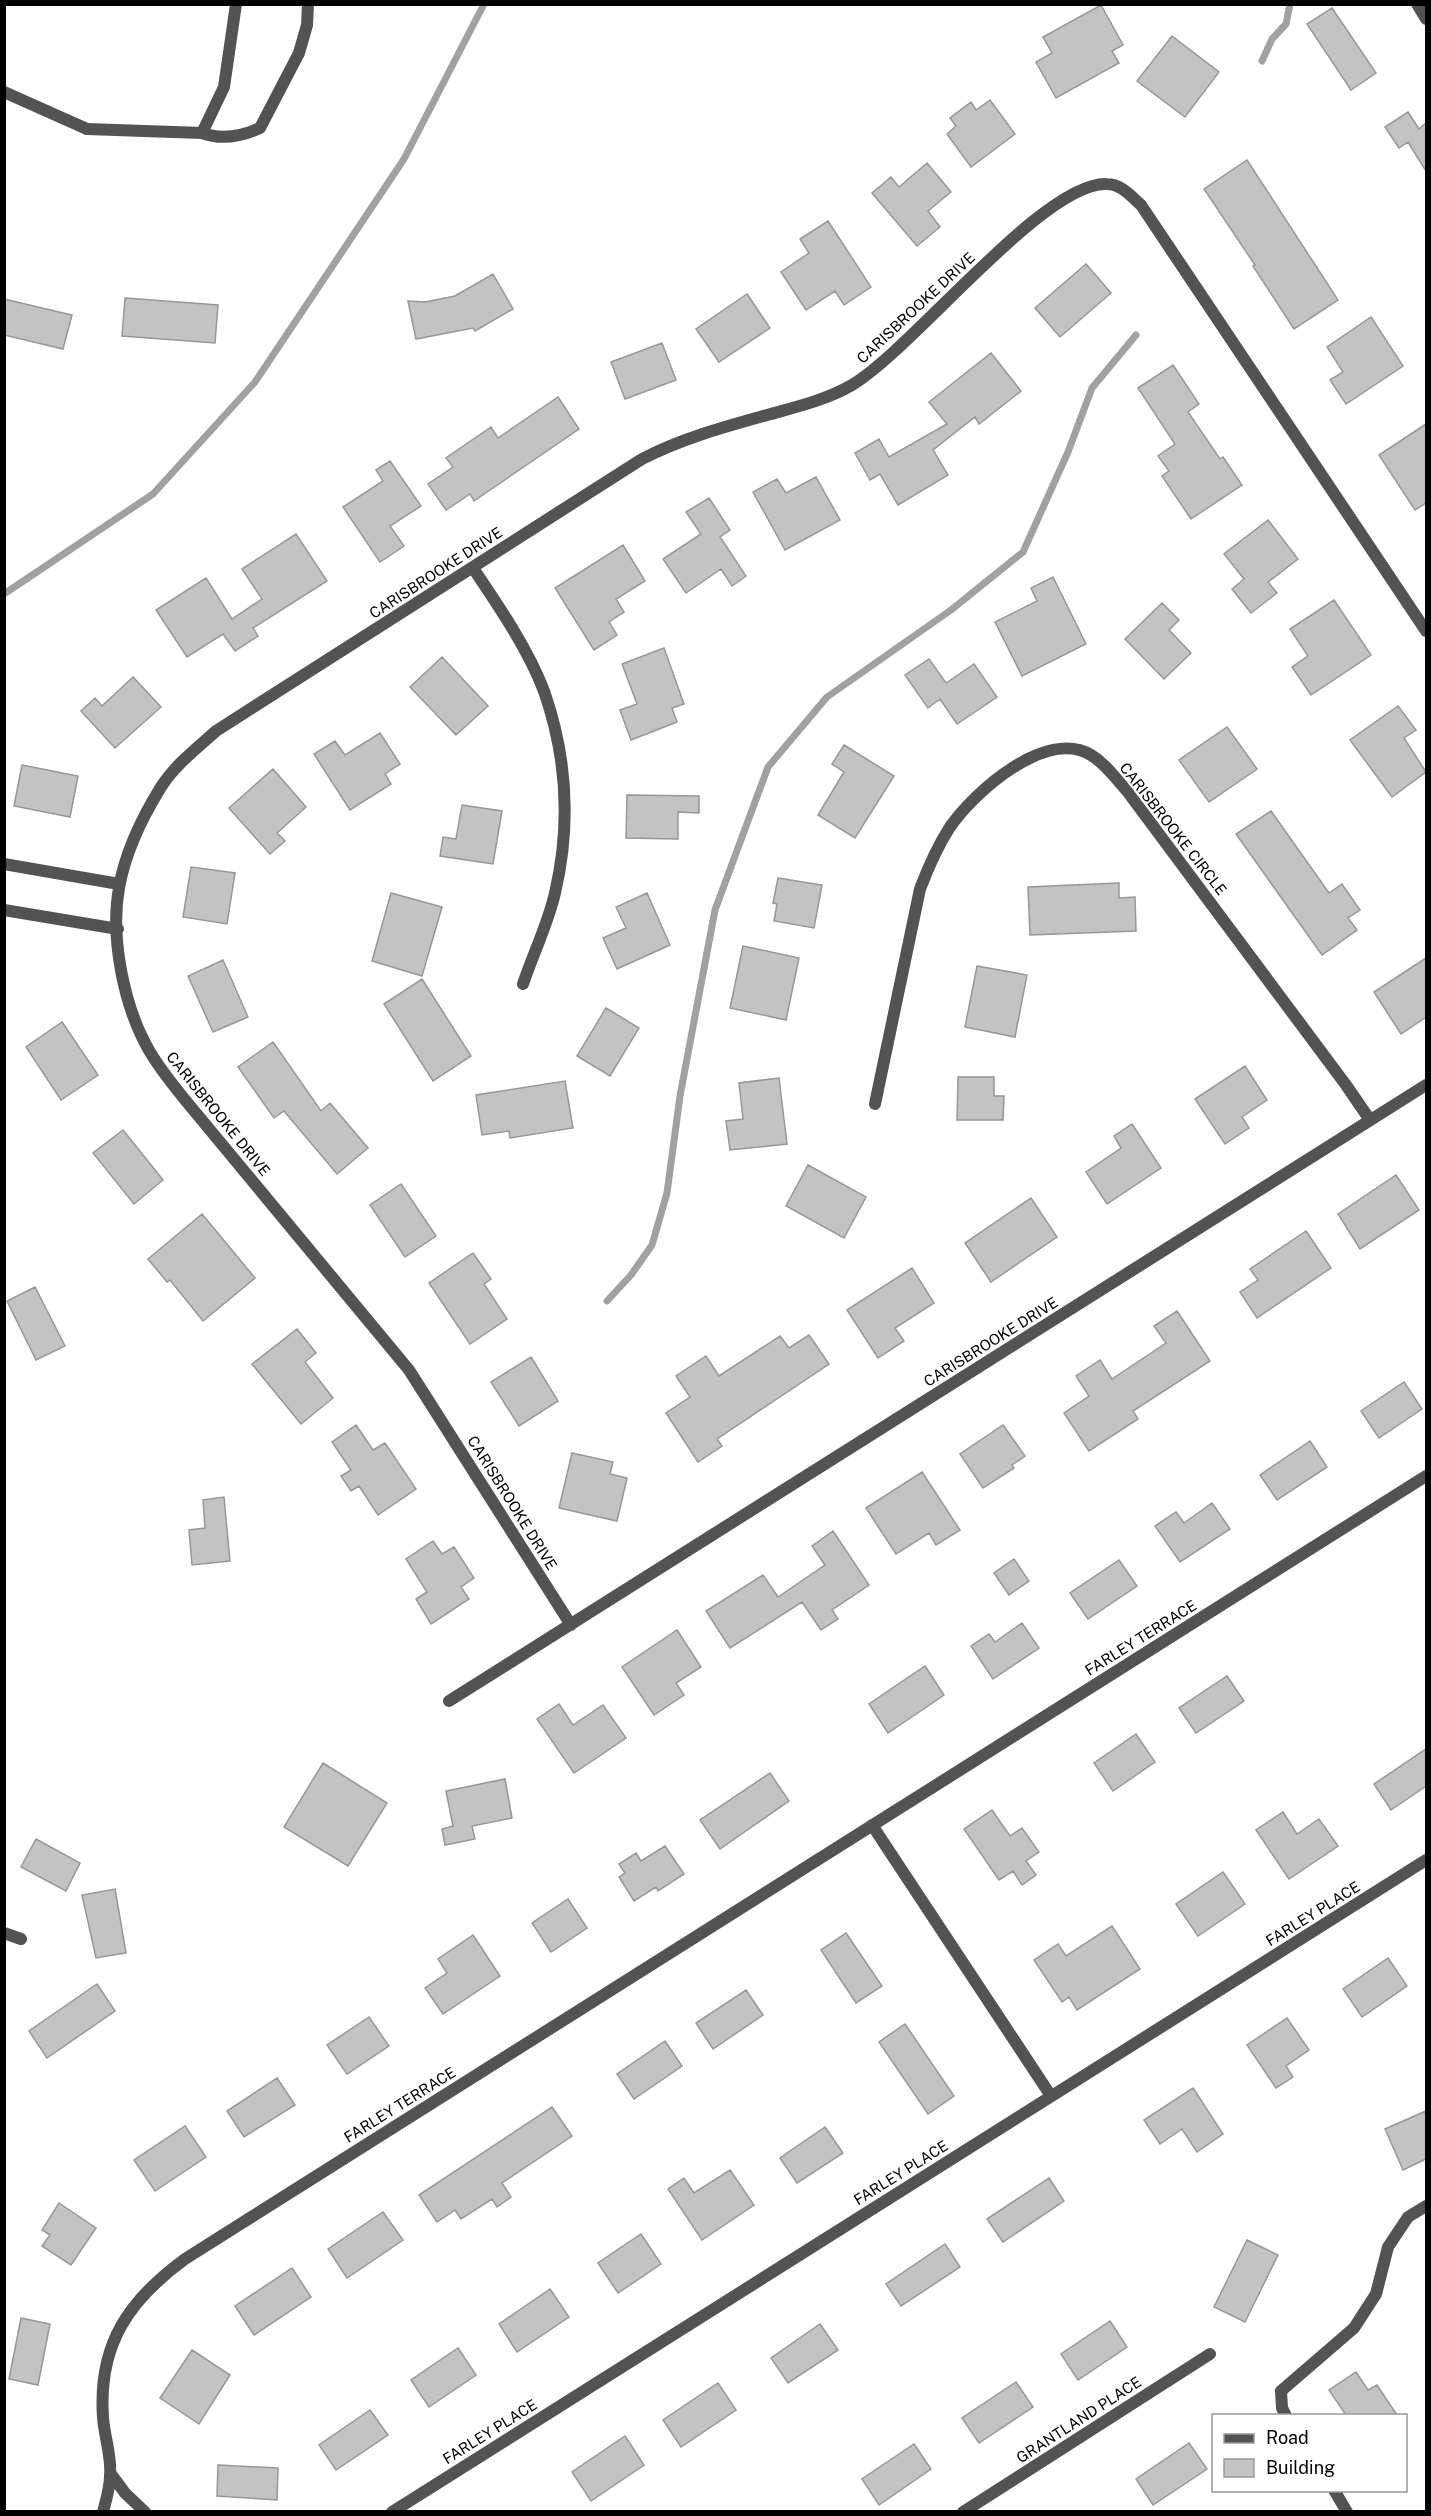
<svg xmlns="http://www.w3.org/2000/svg" width="1431" height="2516" viewBox="0 0 1431 2516" font-family="'Public Sans',sans-serif">
	<style>
		.lines { fill: none; stroke-linecap: round; stroke-linejoin: round }
		.stream { stroke: #a1a1a1; stroke-width: 7 }
		.building { fill: #c3c3c3; stroke: #979797; stroke-width: 1.5 }
		.service { stroke: #535353; stroke-width: 12 }
		.minor { stroke: #535353; stroke-width: 12 }
		.labels { text-anchor: middle; stroke-width: 4.5; stroke-linejoin: round; paint-order: stroke }
		.street-label { font-size: 15px; fill: #000; stroke: #fff }
	</style>
	<rect width="100%" height="100%" fill="#fff"/>
	<g class="lines">
		<!-- stream -->
		<path class="stream" d="M1262,61L1272,39L1286,24L1290,4
			M4,594L153,494L255,382L404,159L484,4
			M607,1301L631,1275L652,1245L667,1193L680,1096L715,910L768,767L827,697L951,610L1023,552L1068,452L1092,388L1136,335"/>
	</g>
	<!-- building -->
	<path class="building" d="M1101,5L1123,45L1112,51L1119,63L1056,98L1036,62L1052,53L1043,37Z
		M1332,8L1376,73L1351,90L1307,24Z
		M1172,36L1219,72L1185,117L1137,81Z
		M990,100L1015,134L971,167L947,134L956,126L950,118L971,102L976,110Z
		M1408,112L1419,129L1426,123V171L1408,142L1399,148L1385,127Z
		M1247,160L1338,300L1294,329L1253,266L1255,265L1204,189Z
		M927,163L951,192L928,211L940,227L917,246L872,193L891,177L899,187Z
		M828,221L871,287L844,305L835,291L806,310L781,272L809,253L800,239Z
		M1086,264L1111,293L1060,337L1035,308Z
		M493,274L513,309L475,331L473,328L416,339L408,301L425,302L455,296Z
		M747,294L770,328L719,362L696,329Z
		M125,298L218,305L215,343L122,336Z
		M4,299L72,315L63,349L4,335Z
		M1371,317L1403,366L1346,404L1330,380L1343,372L1327,347Z
		M662,343L676,380L625,399L611,362Z
		M991,353L1021,391L979,424L975,417L933,450L948,475L898,505L880,474L870,480L855,453L879,439L889,457L947,424L929,402Z
		M1173,365L1199,404L1188,412L1220,459L1223,457L1242,485L1191,519L1162,476L1169,471L1158,456L1175,444L1138,388Z
		M558,397L579,429L474,501L470,494L446,510L428,484L453,467L446,458L491,427L498,438Z
		M1426,424V503L1415,510L1379,455Z
		M390,461L421,506L390,526L404,546L380,562L343,507L383,481L376,470Z
		M816,477L840,520L785,550L753,492L777,479L786,493Z
		M709,498L730,530L720,537L746,576L732,586L721,569L686,593L663,559L701,534L686,512Z
		M1268,520L1298,559L1268,582L1277,593L1251,613L1232,589L1244,579L1224,554Z
		M296,534L327,581L253,628L258,636L235,651L223,634L187,657L156,610L206,578L232,619L262,599L242,569Z
		M623,545L645,581L616,599L624,612L609,622L617,635L594,650L555,588Z
		M1053,577L1086,644L1022,676L995,622L1037,601L1031,588Z
		M1334,600L1371,655L1311,695L1292,667L1308,656L1290,629Z
		M1162,603L1179,620L1169,630L1191,653L1164,679L1125,639Z
		M664,648L684,704L672,708L677,722L631,740L620,710L637,704L622,664Z
		M442,657L488,706L456,735L410,687Z
		M929,659L946,683L974,664L997,697L957,724L940,699L928,708L905,675Z
		M133,677L161,707L115,748L81,711L95,698L102,706Z
		M1398,706L1416,730L1404,738L1426,772L1392,797L1350,740Z
		M1227,727L1257,769L1209,802L1179,760Z
		M380,733L400,764L385,774L391,784L350,810L314,754L335,741L345,755Z
		M844,745L894,776L855,838L818,815L844,772L832,764Z
		M22,765L78,776L70,817L14,806Z
		M273,769L306,807L277,833L285,841L270,854L229,808Z
		M627,795L699,796V813L678,812V839L626,838Z
		M462,805L502,811L493,864L440,856L443,837L456,839Z
		M1271,811L1329,893L1342,884L1360,910L1348,918L1357,930L1322,955L1236,834Z
		M191,867L235,873L227,924L183,917Z
		M778,878L822,885L814,928L774,921L777,904L773,903Z
		M1119,883V898L1135,897L1136,931L1030,935L1028,887Z
		M391,893L442,907L422,976L372,961Z
		M647,893L670,945L617,969L603,938L626,928L616,907Z
		M743,946L799,958L786,1020L730,1008Z
		M1426,958V1017L1401,1034L1374,992Z
		M223,960L248,1017L213,1032L188,976Z
		M977,966L1027,975L1015,1037L965,1027Z
		M422,979L471,1056L433,1081L384,1004Z
		M606,1008L639,1028L610,1076L577,1056Z
		M62,1022L98,1075L61,1100L26,1047Z
		M273,1042L321,1111L330,1103L368,1148L337,1174L284,1111L274,1118L238,1067Z
		M1245,1066L1267,1100L1242,1117L1249,1128L1225,1144L1195,1099Z
		M958,1077H994V1096H1004L1003,1120H957Z
		M779,1078L787,1144L730,1150L726,1121L743,1119L739,1083Z
		M565,1081L573,1128L510,1138L509,1131L482,1135L476,1095Z
		M1132,1124L1161,1168L1107,1204L1086,1172L1121,1148L1114,1136Z
		M123,1130L163,1180L134,1204L93,1153Z
		M808,1165L866,1197L844,1238L786,1206Z
		M1396,1175L1419,1210L1360,1249L1338,1214Z
		M401,1184L436,1236L405,1257L370,1205Z
		M1031,1198L1057,1237L991,1282L965,1243Z
		M202,1214L255,1278L203,1321L170,1280L167,1282L148,1259Z
		M1306,1231L1331,1268L1257,1318L1240,1292L1258,1280L1250,1269Z
		M473,1253L491,1279L484,1284L507,1319L470,1344L429,1283Z
		M912,1268L934,1303L895,1328L904,1341L878,1358L847,1310Z
		M35,1287L65,1346L36,1360L7,1301Z
		M1177,1311L1210,1361L1133,1411L1138,1419L1089,1451L1064,1413L1089,1396L1076,1376L1100,1360L1112,1379L1166,1343L1154,1326Z
		M297,1329L316,1353L305,1362L333,1398L301,1424L252,1364Z
		M809,1335L829,1364L717,1439L722,1446L698,1462L666,1413L690,1397L676,1376L706,1356L719,1376L780,1336L789,1348Z
		M531,1357L558,1401L519,1426L491,1382Z
		M1404,1382L1422,1409L1379,1438L1361,1411Z
		M356,1425L373,1450L385,1443L416,1489L378,1515L359,1486L351,1491L341,1476L351,1470L332,1442Z
		M1003,1425L1025,1456L1012,1465L1014,1468L983,1488L960,1454Z
		M1310,1441L1327,1467L1277,1500L1260,1475Z
		M572,1453L613,1462L610,1474L627,1478L617,1521L559,1508Z
		M922,1472L960,1530L936,1545L929,1533L896,1554L866,1508Z
		M224,1497L230,1561L192,1565L189,1530L205,1528L203,1500Z
		M1212,1503L1230,1529L1180,1562L1155,1526L1176,1512L1184,1523Z
		M833,1531L869,1585L832,1610L838,1619L821,1630L802,1602L730,1648L706,1611L763,1575L778,1597L825,1565L812,1546Z
		M433,1541L442,1554L454,1547L474,1578L461,1587L469,1599L431,1624L416,1599L427,1592L406,1559Z
		M1014,1559L1029,1581L1009,1595L994,1573Z
		M1119,1560L1137,1586L1088,1619L1070,1593Z
		M1022,1623L1039,1648L993,1679L971,1646L989,1634L995,1642Z
		M677,1630L701,1667L676,1683L684,1695L654,1715L622,1667Z
		M925,1666L944,1695L888,1733L869,1704Z
		M1227,1676L1244,1701L1196,1733L1179,1708Z
		M559,1704L573,1725L603,1705L626,1738L574,1773L537,1719Z
		M1136,1734L1155,1762L1113,1791L1094,1763Z
		M1426,1749V1786L1391,1810L1374,1784Z
		M323,1763L387,1803L348,1866L284,1827Z
		M770,1773L789,1801L720,1849L700,1820Z
		M505,1779L512,1818L472,1826L475,1839L445,1845L442,1829L453,1826L446,1791Z
		M992,1810L1010,1836L1022,1828L1039,1852L1026,1861L1036,1875L1022,1885L1013,1871L999,1880L964,1829Z
		M1283,1812L1297,1834L1319,1819L1338,1846L1289,1879L1256,1830Z
		M36,1839L80,1863L66,1891L21,1867Z
		M665,1846L684,1874L658,1891L656,1887L634,1901L619,1877L625,1873L619,1864L636,1853L641,1861Z
		M1223,1872L1245,1904L1198,1936L1176,1904Z
		M115,1889L126,1953L96,1958L82,1895Z
		M568,1899L587,1928L551,1952L532,1923Z
		M1112,1926L1140,1969L1077,2010L1069,1997L1062,2002L1034,1960L1058,1944L1066,1956Z
		M846,1933L882,1986L856,2003L821,1950Z
		M473,1935L500,1976L443,2014L425,1988L447,1973L438,1959Z
		M1388,1958L1407,1986L1362,2017L1343,1989Z
		M97,1984L115,2011L47,2058L29,2031Z
		M746,1990L763,2015L713,2049L696,2023Z
		M369,2017L389,2046L347,2074L327,2045Z
		M1287,2018L1309,2050L1286,2066L1293,2077L1276,2088L1247,2045Z
		M905,2024L954,2096L928,2114L879,2042Z
		M665,2041L682,2066L634,2099L617,2074Z
		M277,2078L295,2105L244,2137L227,2111Z
		M1193,2088L1223,2134L1197,2152L1182,2129L1160,2144L1144,2120Z
		M552,2107L572,2136L502,2183L511,2197L497,2207L492,2199L461,2219L455,2210L437,2222L419,2195Z
		M1426,2111V2159L1403,2170L1385,2129Z
		M185,2126L206,2157L155,2191L134,2160Z
		M825,2127L843,2153L797,2183L780,2158Z
		M730,2170L754,2205L702,2240L668,2189L684,2178L694,2193Z
		M1049,2178L1064,2201L1003,2242L987,2219Z
		M59,2203L96,2228L71,2265L42,2246L50,2235L42,2230Z
		M383,2212L403,2240L347,2278L328,2249Z
		M641,2234L661,2264L618,2293L598,2263Z
		M1247,2240L1278,2255L1245,2322L1214,2307Z
		M945,2244L960,2267L901,2306L886,2284Z
		M292,2268L311,2297L254,2335L235,2306Z
		M550,2289L569,2317L517,2352L499,2324Z
		M21,2318L50,2324L38,2385L9,2379Z
		M1110,2321L1127,2347L1078,2380L1061,2354Z
		M820,2324L838,2350L788,2383L771,2358Z
		M458,2348L476,2375L429,2407L411,2380Z
		M192,2350L230,2375L199,2424L160,2398Z
		M1356,2372L1368,2390L1377,2385L1397,2415H1346L1329,2390Z
		M1016,2382L1033,2407L979,2443L962,2418Z
		M718,2383L736,2410L681,2447L663,2420Z
		M370,2410L388,2435L336,2470L319,2445Z
		M625,2436L644,2465L591,2501L572,2472Z
		M1189,2443L1207,2469L1153,2505L1136,2479Z
		M914,2444L931,2469L879,2505L862,2479Z
		M218,2465L278,2468L277,2500L217,2496Z"/>
	<g class="lines">
		<!-- service -->
		<path class="service" d="M87,129L202,133C221,140 240,137 260,128L299,53L307,25L308,4
			M202,133L224,87L236,4"/>
		<!-- minor -->
		<path class="minor" d="M1417,4L1426,19
			M4,92L87,129
			M473,568C498,605 528,649 544,691C567,757 571,825 555,893C548,924 533,954 523,984
			M4,864L119,884
			M4,910L118,929
			M875,1104L920,889C928,868 937,847 950,827C974,792 1046,728 1091,755C1106,764 1116,779 1127,791L1346,1085L1370,1120
			M571,1625L409,1370L191,1107C176,1089 162,1072 150,1052C124,1008 110,938 119,888C125,853 143,816 161,787C175,765 197,748 216,731L642,459C683,438 724,427 767,415C796,407 826,400 852,385C914,348 1044,181 1107,184C1121,184 1131,196 1141,205L1426,631
			M449,1701L1426,1085
			M872,1825L1051,2096
			M4,1933L21,1939
			M1286,2416L1282,2408L1281,2391L1354,2328L1376,2294L1388,2247L1408,2217L1426,2206
			M111,2474L125,2493L145,2512
			M1334,2490L1347,2512
			M103,2512C106,2500 110,2488 110,2476C112,2456 104,2436 103,2417C98,2344 129,2300 185,2259L1426,1476
			M392,2512L1426,1860
			M963,2512L1210,2354"/>
	</g>
	<g class="labels">
		<!-- street labels -->
		<g class="street-label">
			<text transform="translate(916 308) rotate(-43)" y="5">CARISBROOKE DRIVE</text>
			<text transform="translate(436 573) rotate(-33)" y="5">CARISBROOKE DRIVE</text>
			<text transform="translate(1173 829) rotate(52)" y="5">CARISBROOKE CIRCLE</text>
			<text transform="translate(218 1114) rotate(51)" y="5">CARISBROOKE DRIVE</text>
			<text transform="translate(991 1342) rotate(-32)" y="5">CARISBROOKE DRIVE</text>
			<text transform="translate(512 1503) rotate(58)" y="5">CARISBROOKE DRIVE</text>
			<text transform="translate(1141 1638) rotate(-32)" y="5">FARLEY TERRACE</text>
			<text transform="translate(1313 1914) rotate(-32)" y="5">FARLEY PLACE</text>
			<text transform="translate(400 2105) rotate(-32)" y="5">FARLEY TERRACE</text>
			<text transform="translate(901 2173) rotate(-32)" y="5">FARLEY PLACE</text>
			<text transform="translate(1079 2420) rotate(-33)" y="5">GRANTLAND PLACE</text>
			<text transform="translate(490 2432) rotate(-32)" y="5">FARLEY PLACE</text>
		</g>
	</g>
	<!-- border -->
	<rect width="1431" height="2516" fill="none" stroke="#000000" stroke-width="12"/>
	<!-- legend -->
	<rect x="1212" y="2414" width="195" height="78" fill="#ffffff" stroke="#999999" stroke-width="1.5"/>
	<rect x="1224" y="2434" width="30" height="9" fill="#535353" stroke="#999999" stroke-width="1.5"/>
	<text x="1266" y="2444" font-size="18" fill="#000000">Road</text>
	<rect x="1224" y="2459" width="30" height="18" fill="#c3c3c3" stroke="#999999" stroke-width="1.5"/>
	<text x="1266" y="2474" font-size="18" fill="#000000">Building</text>
</svg>
